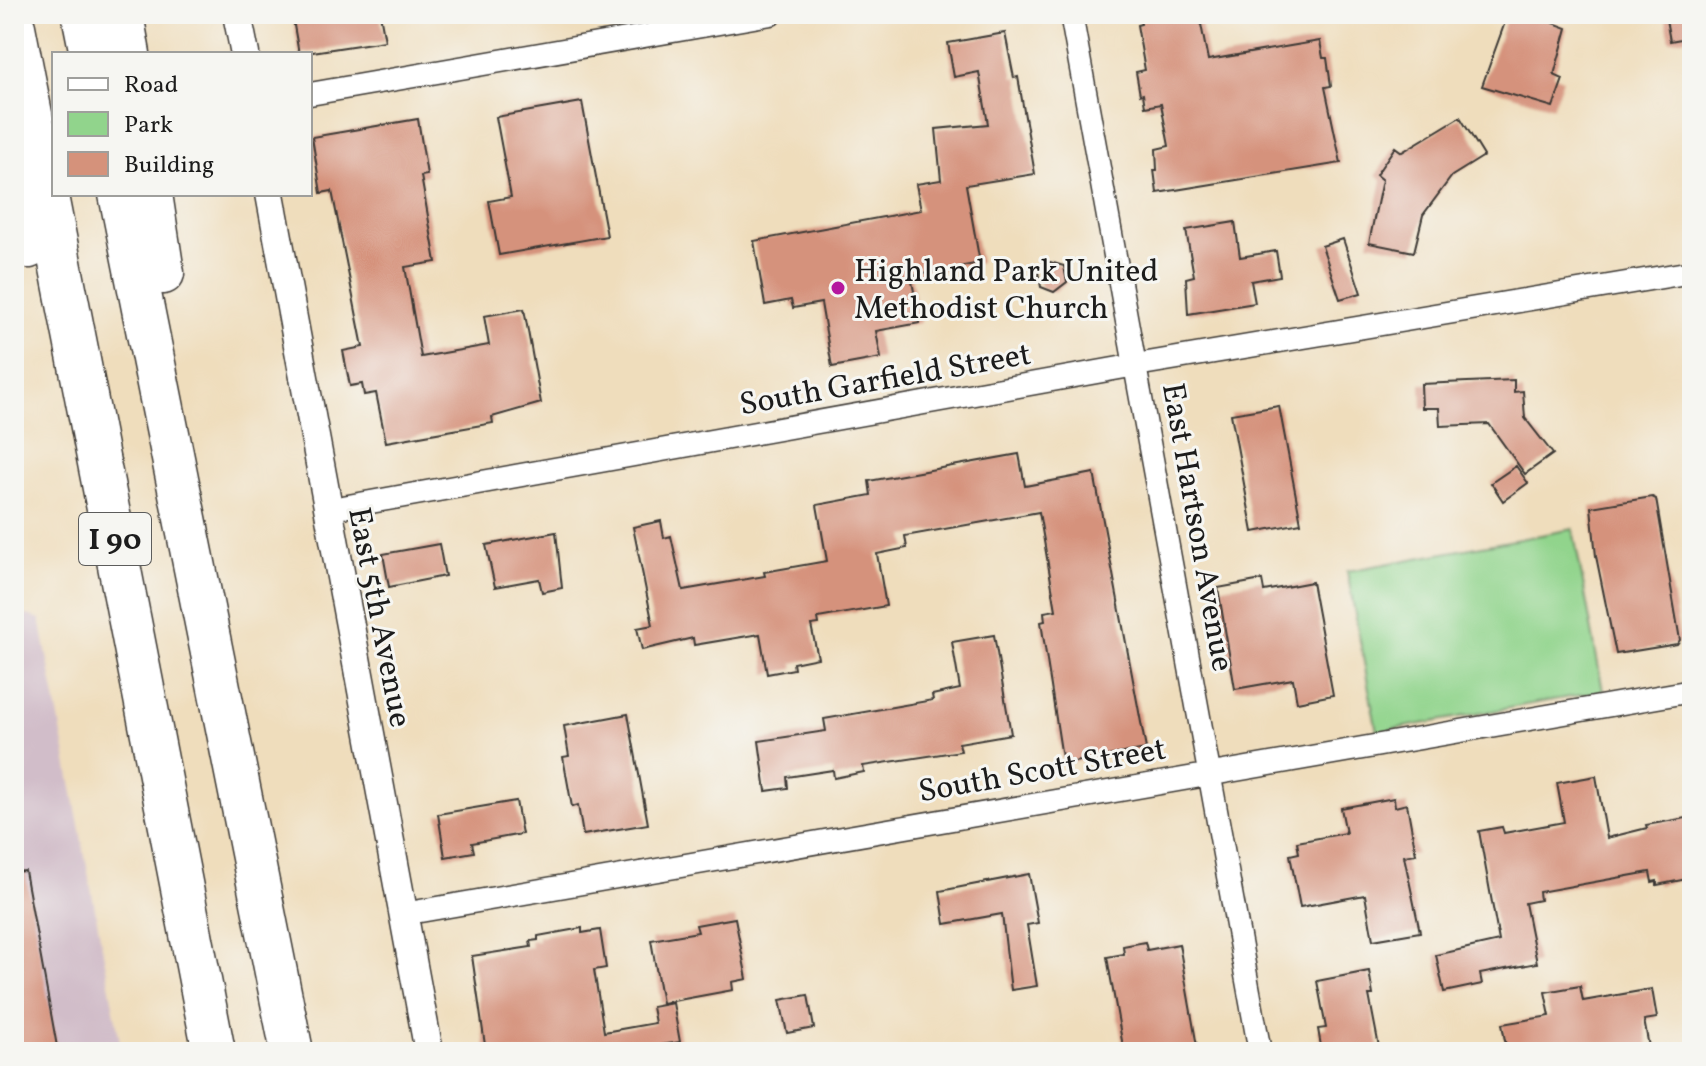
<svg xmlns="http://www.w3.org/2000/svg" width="1706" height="1066" viewBox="0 0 1706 1066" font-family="Vollkorn,serif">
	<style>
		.industrial { fill: #d1bdc9 }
		.green { fill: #91d48c; stroke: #567854; stroke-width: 2 }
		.building { fill: #d5927b }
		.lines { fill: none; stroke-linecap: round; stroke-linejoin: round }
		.minor-casing { stroke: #3c3934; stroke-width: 25 }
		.tertiary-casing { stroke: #3c3934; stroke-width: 31 }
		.motorway-casing { stroke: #3c3934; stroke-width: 45 }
		.minor { stroke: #fff; stroke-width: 22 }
		.tertiary { stroke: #fff; stroke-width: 28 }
		.motorway { stroke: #fff; stroke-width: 42 }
		.poi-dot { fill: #b5179e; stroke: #f6f6f2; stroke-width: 3 }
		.labels { text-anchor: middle; stroke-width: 6; stroke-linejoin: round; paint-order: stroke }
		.shield { fill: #f6f6f2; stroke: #5d5d5c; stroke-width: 2 }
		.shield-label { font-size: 30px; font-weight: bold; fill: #1c1c1c }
		.poi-label { font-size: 32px; fill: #1c1c1c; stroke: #f6f6f2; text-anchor: start }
		.street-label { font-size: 32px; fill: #1c1c1c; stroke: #f6f6f2 }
	</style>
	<rect width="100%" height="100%" fill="#f6f6f2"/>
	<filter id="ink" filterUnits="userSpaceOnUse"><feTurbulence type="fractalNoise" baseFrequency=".0125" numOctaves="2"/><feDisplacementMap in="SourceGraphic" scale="16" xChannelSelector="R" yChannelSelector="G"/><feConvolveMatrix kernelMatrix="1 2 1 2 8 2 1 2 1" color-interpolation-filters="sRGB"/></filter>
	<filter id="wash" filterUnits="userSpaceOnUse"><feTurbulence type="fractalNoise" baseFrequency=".006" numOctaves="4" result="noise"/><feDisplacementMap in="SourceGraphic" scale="32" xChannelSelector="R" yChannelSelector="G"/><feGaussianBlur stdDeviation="1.8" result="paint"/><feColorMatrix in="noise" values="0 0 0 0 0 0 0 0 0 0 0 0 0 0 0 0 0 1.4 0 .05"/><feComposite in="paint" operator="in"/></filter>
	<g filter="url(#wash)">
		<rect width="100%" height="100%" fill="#efddbc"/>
		<!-- industrial -->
		<path class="industrial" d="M14,566L24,614L40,619L122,1052H14Z"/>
		<!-- green -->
		<path class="green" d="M1573,529L1603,691L1377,732L1347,571Z"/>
		<g id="blocks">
			<!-- building -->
			<path class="building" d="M292,14H380L385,41L299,54Z
				M1139,14H1199L1208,60L1320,41L1323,58H1327L1331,86L1325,87L1341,163L1157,193L1154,170H1157L1156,149L1169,146L1161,104L1145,107L1143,94L1140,95L1136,72L1145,70L1137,25L1141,24Z
				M1508,14H1550L1548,21L1567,28L1554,75L1563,79L1553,107L1482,86Z
				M1665,14H1692V37L1670,41Z
				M1005,33L1014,78L1018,77L1035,174L966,185L980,263L911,276L920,323L876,331L881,358L832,367L821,303L793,308L791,300L765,305L754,241L921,210L916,184L941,180L936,129L988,124L979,72L954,77L948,43Z
				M582,102L607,236L499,255L489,201L511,197L496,117Z
				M1460,117L1484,156L1452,176L1423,215L1414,252L1369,243L1382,180L1376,175L1395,147L1402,152Z
				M418,119L427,175L421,176L436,262L405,267L421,357L489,345L484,316L524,309L541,403L492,417L493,423L386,442L376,393L364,395L362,384L350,386L343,351L363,347L332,191L321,193L312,137Z
				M1235,222L1240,257L1276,251L1280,276L1251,281L1255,303L1188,314L1186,278L1194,276L1186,230Z
				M1343,239L1361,293L1340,299L1322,246Z
				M1050,262L1064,266L1067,282L1054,292L1041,287L1038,272Z
				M1514,380V392L1523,391L1525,418L1553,454L1525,474L1489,424L1440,426L1439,408H1422L1421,384Z
				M1279,406L1301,523L1253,532L1231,414Z
				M1019,454L1025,486L1094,473L1146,749L1063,764L1041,622L1045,621L1044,612L1056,610L1039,512L905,536L907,548L877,554L886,606L818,618L819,624L811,625L818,658L793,663L794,669L767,674L760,634L694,645L693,638L642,650L637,628L653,625L633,527L661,521L664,538L671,536L683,590L765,576L764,572L827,561L817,505L871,495L869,481Z
				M1516,466L1528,483L1503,501L1491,483Z
				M1652,497L1656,499L1680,640L1677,644L1616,654L1596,556L1591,507Z
				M556,532L562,588L542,592L539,579L495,587L486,545Z
				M439,544L445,576L389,587L383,554Z
				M1262,580L1264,591L1312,582L1333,695L1297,702L1293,679L1235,689L1218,588Z
				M994,635L1011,734L959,743L961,751L863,766L864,772L834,778L833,770L787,777L788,788L766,791L759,741L826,731L824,719L933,700L932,695L960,689L952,642Z
				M628,714L648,824L583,835L578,805L572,807L563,757L569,756L564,726Z
				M1596,776L1607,838L1647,828L1646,825L1692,817V878L1657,885V881L1652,882L1650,872L1539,892L1540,900L1525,903L1537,963L1480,974L1482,984L1444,992L1436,955L1499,941L1479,831L1502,827L1504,833L1564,822L1557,783Z
				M1394,798L1395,807L1407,804L1416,854L1404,856L1420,932L1373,940L1365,895L1300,907L1290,855L1299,853L1297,842L1346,833L1341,808Z
				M516,801L522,834L472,843L474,852L445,857L438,814Z
				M25,871L58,1052H14V872Z
				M1029,874L1038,923L1027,925L1037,986L1011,990L1002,914L945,924L940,891Z
				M735,918L747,979L732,982L733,990L662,1003L651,940L698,932L696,925Z
				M582,928V933L600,930L606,968L594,970L604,1032L655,1023L652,1007L673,1003L680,1042L648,1047L649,1052H486L472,956L531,947L530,941L538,940V936Z
				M1145,942L1147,950L1179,944L1198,1052H1124L1107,957L1124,954L1123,946Z
				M1369,971L1373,995H1369L1380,1052H1322L1318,1029L1326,1028L1317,981Z
				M1580,986L1583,1001L1652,989L1657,1018L1644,1020L1650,1052H1507L1502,1024L1550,1016L1545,992Z
				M808,995L814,1028L787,1033L780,1000Z"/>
		</g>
	</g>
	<g filter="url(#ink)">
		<use href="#blocks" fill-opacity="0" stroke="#3c3934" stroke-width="2"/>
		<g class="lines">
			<!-- minor casing -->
			<g class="minor-casing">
				<path id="minor" d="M1071,14L1260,1052
					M310,94L771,14
					M326,510L1136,365L1692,272
					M403,914L1692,691"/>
			</g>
			<!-- tertiary casing -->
			<g class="tertiary-casing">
				<path id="tertiary" d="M237,14L245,54
					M270,194L429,1052"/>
			</g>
			<!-- motorway casing -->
			<g class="motorway-casing">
				<path id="motorway" d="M83,14L91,54
					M122,14L129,54
					M14,27L214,1052
					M14,182L29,247
					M120,194L292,1052
					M151,194L163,273"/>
			</g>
			<!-- minor -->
			<use href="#minor" class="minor"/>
			<!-- tertiary -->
			<use href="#tertiary" class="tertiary"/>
			<!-- motorway -->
			<use href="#motorway" class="motorway"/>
		</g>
	</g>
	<!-- markers -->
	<circle class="poi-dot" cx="838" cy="288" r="8"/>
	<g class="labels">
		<!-- shield labels -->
		<rect class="shield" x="79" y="513" width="72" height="52" rx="6"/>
		<g class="shield-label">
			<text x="115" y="549">I 90</text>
		</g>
		<!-- poi labels -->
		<g class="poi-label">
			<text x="854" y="281">Highland Park United<tspan x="854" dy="37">Methodist Church</tspan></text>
		</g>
		<!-- street labels -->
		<g class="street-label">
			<text transform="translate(885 378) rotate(-10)" y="11">South Garfield Street</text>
			<text transform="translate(1199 527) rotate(80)" y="11">East Hartson Avenue</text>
			<text transform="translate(381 617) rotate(79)" y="11">East 5th Avenue</text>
			<text transform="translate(1042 769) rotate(-10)" y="11">South Scott Street</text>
		</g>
	</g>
	<!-- margin -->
	<rect width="1706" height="1066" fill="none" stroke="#f6f6f2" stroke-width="48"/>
	<!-- legend -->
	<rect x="52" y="52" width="260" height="144" fill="#f6f6f2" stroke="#9f9f9c" stroke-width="2"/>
	<rect x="68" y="78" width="40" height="12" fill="#ffffff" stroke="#9f9f9c" stroke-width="2"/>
	<text x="124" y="92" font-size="24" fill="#1c1c1c">Road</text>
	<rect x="68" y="112" width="40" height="24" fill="#91d48c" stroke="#9f9f9c" stroke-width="2"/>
	<text x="124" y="132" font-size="24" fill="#1c1c1c">Park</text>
	<rect x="68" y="152" width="40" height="24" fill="#d5927b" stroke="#9f9f9c" stroke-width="2"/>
	<text x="124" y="172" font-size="24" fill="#1c1c1c">Building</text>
</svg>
